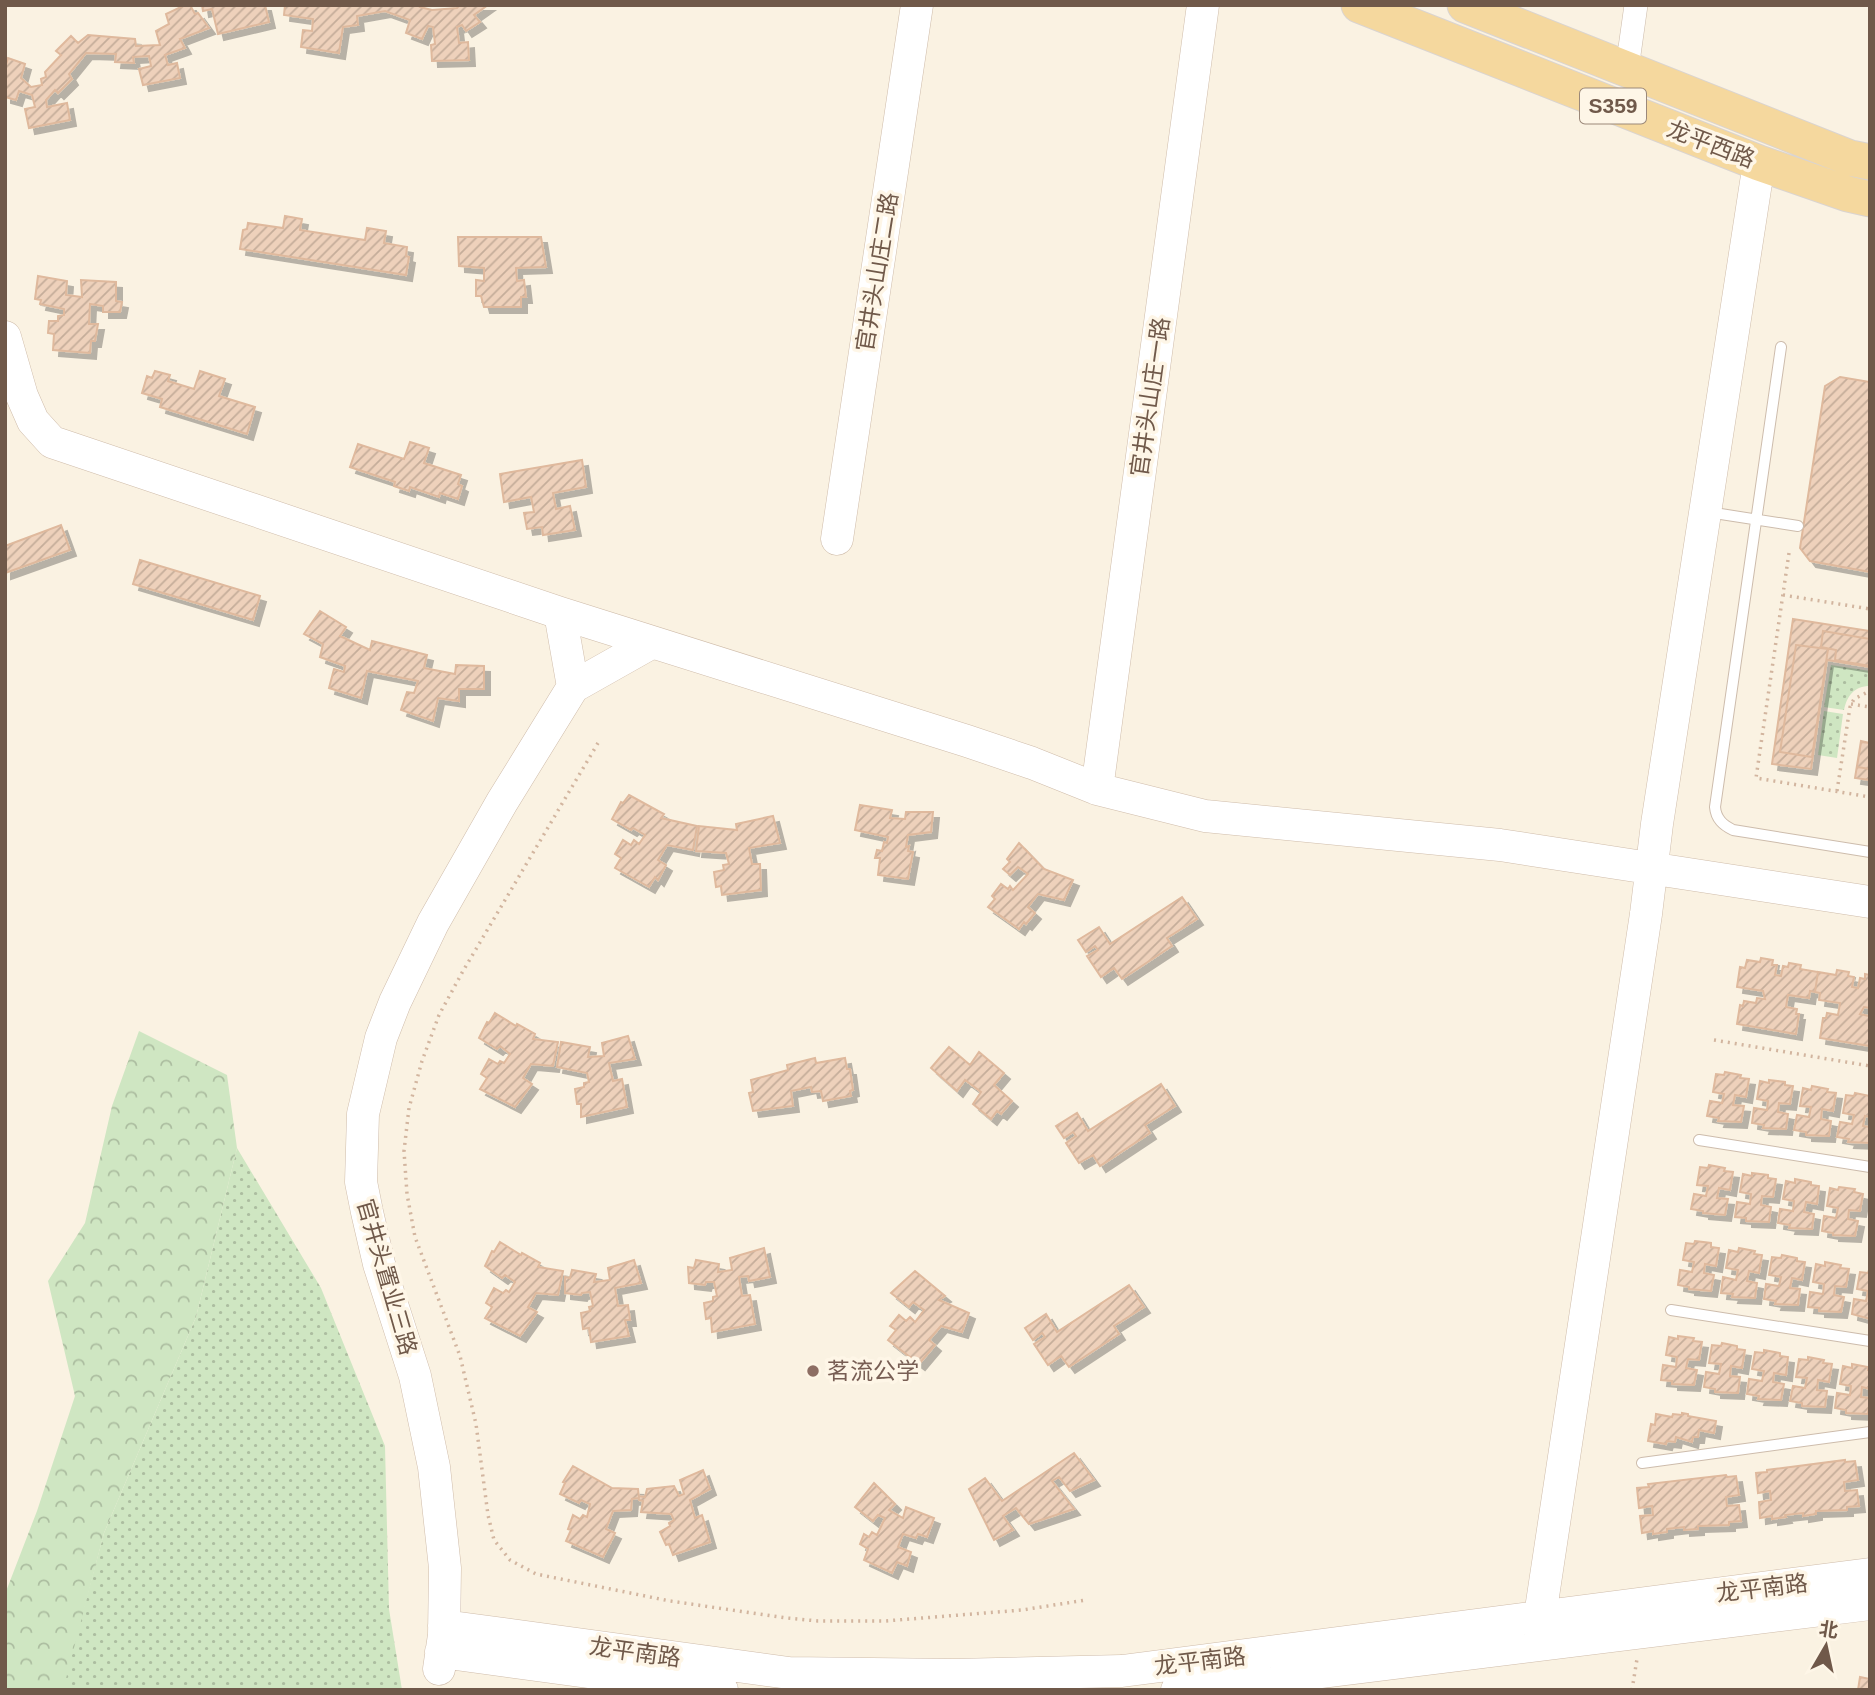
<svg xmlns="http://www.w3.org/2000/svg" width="1875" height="1695" font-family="Arial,'Noto Sans SC',sans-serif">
  <defs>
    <pattern id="grass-dots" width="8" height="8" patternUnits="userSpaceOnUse" patternTransform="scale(1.75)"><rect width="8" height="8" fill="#cfe6c2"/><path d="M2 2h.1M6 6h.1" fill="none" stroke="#acbda0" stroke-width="1.8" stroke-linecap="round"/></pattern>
    <pattern id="forest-crowns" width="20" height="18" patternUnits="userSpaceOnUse" patternTransform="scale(1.75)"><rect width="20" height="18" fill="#cfe6c2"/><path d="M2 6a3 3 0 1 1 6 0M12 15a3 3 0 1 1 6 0" fill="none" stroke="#acbda0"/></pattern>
    <pattern id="building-hatch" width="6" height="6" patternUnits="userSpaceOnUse" patternTransform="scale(1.75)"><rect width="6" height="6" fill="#eed1bb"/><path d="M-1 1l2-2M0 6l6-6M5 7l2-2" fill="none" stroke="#c5ad9a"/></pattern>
    <filter id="shadow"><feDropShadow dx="6" dy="6" stdDeviation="0" flood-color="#0004"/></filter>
  </defs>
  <rect width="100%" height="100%" fill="#faf2e2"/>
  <path fill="url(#grass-dots)" d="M1831,665l39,6v15c-16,0 -23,10 -26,24l-20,-3z
    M1824,711l19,3 -6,44 -19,-3z
    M237,1148l84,140 64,158 4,163 13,81 -340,-1 42,-156 92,-216z"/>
  <path fill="url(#forest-crowns)" d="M139,1031l88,44 10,73 -41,169 -92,216 -41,157h-58v-96l32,-83 38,-115 -27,-115 37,-58 27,-117z"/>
  <path fill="url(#building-hatch)" stroke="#dfb99d" stroke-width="2" filter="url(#shadow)" d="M185,5h5l5,9 3,-1 11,15 -29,11 5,9 -20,7 3,10 9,-2 3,15 -37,7 -4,-16 12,-3 -2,-10 -16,1 1,6 -19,-1 1,-8 -30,-1 -17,21 3,5 -14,14 -3,-3 -9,10 1,7 20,-4 3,17 -41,8 -4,-19 10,-2 -3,-12 -13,-4 -3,9 -11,-3v-29l3,-10 17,6 -4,14 10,9 11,-2 -1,-6 5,-2 -1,-5 16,-17 -5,-4 15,-15 7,7 10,-8 47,4 1,7 24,-1 -4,-14 13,-7 -3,-10z
    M202,5h63l4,17 -51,12 -6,-25 -9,2z
    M285,5h136l-1,2 12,3 25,-2 3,-3h28l-14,10 6,7 -14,9 -4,-6 -5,2 2,16 9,-1 1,18 -37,1 -1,-16 4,-1 -2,-17 -5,-1 -6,13 -16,-6 4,-13 -25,-9 -28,5 1,9 -15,2 -4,26 -38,-6 2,-17 9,1 1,-12 -29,-4z
    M285,216l17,3 -2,11 65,10 2,-12 19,3 -2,12 23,4 -1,9 3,1 -3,18 -166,-26 3,-19 4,-1 1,-6 35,5z
    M458,237h83l5,30 -30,1 1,13 7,-1 2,17h-5v10h-37l-3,-11h-5v-16l8,1v-13l-25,-2z
    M38,276l29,5 -1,14 16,2 -1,-17 35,2v19l6,1 -2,10h-17v-6l-13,-2 -1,20h9l-3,17h-4l-1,12 -37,-3 1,-16 -6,-1 1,-12h9v-5l6,-1v-6l-24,-5 1,-4 -6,-1z
    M155,371l15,4 -2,6 26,8 6,-18 25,8 -6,17 36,11 -8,27 -87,-27 2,-8 -20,-6 5,-17 5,2z
    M1840,377l30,5v190l-60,-11 -10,-13 25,-162z
    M410,442l19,6 -5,15 37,12 -3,9 4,2 -4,13 -18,-6 -1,4 -29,-10 -1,4 -15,-5 1,-4 -45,-15 8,-23 46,15z
    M582,460l4,27 -33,6 3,16 14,-3 5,24 -32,5 -1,-8 -15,2 -3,-16 10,-1 -3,-15 -27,5 -4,-28z
    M61,525l9,25 -65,23v-27z
    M140,560l120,36 -7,24 -120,-36z
    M320,611l26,16 -6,9 30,14 2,-9 55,14 -3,13 31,6 1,-9 28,1v23h-25v12l-21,-3 -5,23 -32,-11 6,-18 7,1 4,-12 -51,-10 -6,27 -32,-10 5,-19 10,3 1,-6 -25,-9 3,-13 -19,-10z
    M1793,619l77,12v36l-43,-7 -16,109 -39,-5z
    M1823,631l47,8v27l-35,-6 1,-10 -15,-3z
    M1796,645l32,4 -16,108 -32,-5z
    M1861,741l9,2v37l-15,-2z
    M1861,742l9,1v26l-13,-2z
    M629,795l35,19 -3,4 36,8 -4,24 -26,-5 -9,15 8,5 -8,15 -3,-3 -6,10 -34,-19 6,-10 -6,-4 8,-14 8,5 3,-5 5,4 6,-9 -12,-7 -2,2 -19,-11 9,-17 2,1z
    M860,805l32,5 -2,8 15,1 1,-7h27l-2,20 -23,3 -2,12 3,-1 -1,5 5,1 -5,27 -30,-4 2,-17h-5l2,-8 5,1 2,-9 3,1 1,-6 -33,-7z
    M773,816l7,27 -31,5 3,16h8l1,26 -39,5 -1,-9 -5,1 -2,-15 10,-2 -1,-5 6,-1 -3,-11 -30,-2 3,-25 38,4 -1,-6z
    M1019,843l25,26 29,11 -9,20 -26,-6 -10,13 7,6 -9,11 -2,-2 -5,7 -31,-22 7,-8 -3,-3 9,-12 7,5 2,-3 3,4 15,-16 -10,-7 -8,8 -7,-6 7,-7 -3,-3z
    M1182,897l15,22 -30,19 5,8 -50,33 -8,-11 -13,9 -14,-21 11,-6 -3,-4 -9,6 -8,-12 21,-13 11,17z
    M1761,958l12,2 -1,5h5l-2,10 6,1 2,-10 5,1 1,-4 12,2 -1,4 18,3 -3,20 -5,-1 -1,7 -21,-3 -2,12 11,2 -1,5h3l-3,20 -59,-10 3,-19 3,1 1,-5 12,2 1,-5 8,1 -2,-8 -26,-4 3,-20 5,1 2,-8 13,2z
    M1837,970l12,2 -1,4 6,1 -2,10 6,1 2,-10 5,1v-5l5,1v33l-6,-1 -4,7 9,2 1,30 -50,-8 3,-20h3l1,-5 11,2 2,-12 -21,-3 1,-7 -5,-1 3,-20 18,3z
    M495,1013l21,13 1,-2 18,10 -2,5 25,3 -5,24 -22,-2 -8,14 9,6 -17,23 -35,-18 7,-11 -6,-4 8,-15 9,5 2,-3 4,2 6,-9 -10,-8 -3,3 -18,-11 8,-16 2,1z
    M628,1036l7,23 -26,4 4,18 9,-2 5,28 -46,10v-13h-4l-2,-15 9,-2v-4l5,-1 -2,-9 -30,-6 4,-25 29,5 -2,10 16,-1 -2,-13z
    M949,1047l21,18 9,-13 25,21 -10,12 18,16 -11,13 -4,-3 -6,8 -18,-15 8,-12 -16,-12 -8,11 -26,-23z
    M815,1058l1,5 29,-5 2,11h3l3,21 -3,1 1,5 -28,5 -2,-10 -9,1 -1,-5 -20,4 2,15 -40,5 -4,-18 4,-1 -2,-12 37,-10 -1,-5z
    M1725,1072l16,3 -1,3 9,1 -3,18 -11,-2 -2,10 11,1 -3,16 -23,-1 1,-3 -12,-2 3,-15 12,2 2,-9 -11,-2 3,-18 8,1z
    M1769,1080l16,2v3l8,1 -3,18 -11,-1 -1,9 10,2 -2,15 -23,-1 1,-3 -12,-2 2,-15 13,2 1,-9 -11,-2 3,-18 9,2z
    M1161,1084l14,22 -30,19 5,8 -50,33 -7,-11 -14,8 -13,-20 10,-7 -3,-4 -9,6 -8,-12 21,-13 11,18z
    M1812,1086l16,3 -1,3 9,1 -3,18 -11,-2 -1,10 10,2 -2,15 -23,-1v-3l-12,-2 3,-15 12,2 2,-10 -11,-1 3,-18 8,2z
    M1855,1093l15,3v21l-5,-1 -2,10 7,1v16l-22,-1 1,-3 -12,-2 3,-15 12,2 2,-9 -11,-2 3,-18 8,1z
    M1709,1165l16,3 -1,3 9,1 -3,18 -11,-2 -2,10 11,1 -3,16 -22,-2v-2l-12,-2 3,-15 12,2 2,-10 -11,-1 3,-18 8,1z
    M1752,1173l16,2v3l8,1 -3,18 -11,-1 -1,9 10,2 -2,15 -23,-1v-3l-11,-1 2,-15 13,2 1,-10 -11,-2 3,-18 9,2z
    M1795,1179l16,3v3l8,1 -2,18 -11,-2 -2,10 10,2 -2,15 -23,-1 1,-3 -12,-2 2,-14 13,2 1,-10 -11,-2 3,-18 9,2z
    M1839,1187l16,2 -1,3 9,2 -3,17 -11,-1 -1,9 10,2 -3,15 -22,-1v-2l-11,-2 2,-15 12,2 2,-10 -11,-2 3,-18 8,2z
    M1695,1241l16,2v4l8,1 -3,18 -11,-2 -1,9 10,2 -3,16 -22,-2v-2l-11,-2 2,-15 12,2 2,-10 -11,-2 3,-17 8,1z
    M500,1242l21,13 1,-2 18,10 -2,4 25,4 -5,24 -22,-2 -8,14 9,5 -17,24 -35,-18 7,-11 -6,-4 8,-15 9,5 3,-3 3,2 6,-10 -10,-7 -3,3 -17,-12 7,-15 2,1z
    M764,1248l6,29 -21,4 -1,-5 -9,1 3,19 8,-1 5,29 -43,8 -1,-14 -5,1 -2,-16 9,-2v-4l4,-1 -3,-14h-8l-1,3 -16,-2 -1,-16 6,1 2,-8 23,4 -1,8 14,-2 -2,-12z
    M1739,1248l16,3 -1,3 8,1 -3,18 -10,-2 -2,10 10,2 -2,15 -23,-1 1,-3 -12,-1 2,-16 13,3 2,-10 -12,-2 3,-18 9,2z
    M1782,1255l15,3v3l8,1 -3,18 -10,-2 -2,10 10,1 -2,16 -23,-1 1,-3 -12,-2 2,-15 13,2 2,-9 -12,-2 3,-18 9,1z
    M634,1260l7,23 -26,5 3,18 10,-1 2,15h-5l4,16 -38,6 -2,-14 -6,1 -2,-16 9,-2 -1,-4 4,-1 -3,-14 -8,1 -1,2 -16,-2v-16l5,1 2,-8 24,4 -2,8 16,-2 -2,-12z
    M1825,1262l16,3 -1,3 9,1 -3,18 -11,-1 -1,9 10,2 -3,15 -22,-1v-3l-11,-1 2,-15 13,2 1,-10 -11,-2 3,-18 9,2z
    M1869,1270h1v49l-18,-5 2,-15 12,2 2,-10 -11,-2 3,-17 8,1z
    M915,1271l30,25 -6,4 30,13 -7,19 -21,-6 -12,14 6,5 -16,19 -31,-24 8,-10 -6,-4 9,-11 7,6 4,-4 5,5 9,-12 -11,-8 -4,5 -18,-14z
    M1129,1285l15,22 -30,19 5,8 -50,33 -8,-11 -13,9 -14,-21 11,-7 -3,-4 -9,7 -8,-12 21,-14 11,18z
    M1678,1336l16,2 -1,3 9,1 -3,18 -11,-1 -2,9 11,2 -3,15 -22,-1v-3l-11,-1 2,-15 13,2 1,-10 -11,-2 3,-18 9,2z
    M1722,1343l15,3v3l8,1 -3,18 -11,-2 -1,10 10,1 -2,16 -23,-1v-3l-11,-2 2,-15 13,2 2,-10 -12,-1 3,-18 9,1z
    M1764,1350l16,3v3l8,1 -2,18 -12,-2 -1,9 11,2 -3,16 -23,-1 1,-3 -12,-2 2,-15 13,2 2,-10 -12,-2 3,-17 9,1z
    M1808,1357l16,3 -1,3 9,1 -3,18 -11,-2 -1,10 10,1 -2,16 -23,-1v-3l-12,-2 3,-15 12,2 2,-10 -11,-1 3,-18 9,1z
    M1852,1364l16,3v3h2v19l-8,-2 -1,10 9,1 -2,16 -22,-1v-3l-11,-2 2,-15 13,2 1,-9 -11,-2 3,-18 9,2z
    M1682,1413l6,1v2l28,5 -2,12 -15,-3 -1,7h-5l-1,5 -16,-5 -1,5 -8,-1 -1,3 -18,-3 3,-17 4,1 1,-11 16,3 1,-3 9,1z
    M1074,1453l20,27 -24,11 -11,-14 -7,4 22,28 -45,15 -13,-16 -13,8 10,14 -19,10 -25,-51 16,-11 17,23z
    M1845,1460v2l10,-1 3,19 -14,2 1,9 12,-1 2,16 -12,1v3l-31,1v3l-13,2v-3l-18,2 1,2 -14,2v-3l-12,2 -1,-16 12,-2 -1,-9 -12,2 -2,-20 11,-1v-2z
    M573,1466l39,22 26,1 1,9 -7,1 -1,11 -18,1 -7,18 9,4 -12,24 -37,-16 5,-11 -3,-1 5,-14 7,4 3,-4 4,2 3,-13 -9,-4 -2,3 -19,-9 5,-11 -2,-1z
    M703,1470l7,19 -20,11 5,18 7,-3 8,27 -37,13 -4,-11 -3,1 -6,-13 10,-6 -1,-3 5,-3 -3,-6 -30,-2 2,-11 -4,-1v-4l6,1 2,-8 27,-3 5,10 5,-2 -4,-14z
    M1726,1475l1,2 9,-1 3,19 -13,2 1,9 12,-1 2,16 -12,1v3l-31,1v3l-14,1v-3l-17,2v3l-14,2v-3l-11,2 -2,-17 13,-1 -1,-9 -13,2 -2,-20 12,-1 -1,-3z
    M874,1483l21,21 -6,6 14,8 3,-11 28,11 -7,19 -9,-3 -2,4 -13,-4 -5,13 13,5 -4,14 -10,-4 -5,11 -28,-13 4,-11 -8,-5 4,-10 5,3 3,-5 5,3 8,-17 -7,-3 -5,6 -18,-14z
    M1860,1677l10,2v11h-12z"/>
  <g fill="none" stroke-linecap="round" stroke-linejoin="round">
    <g stroke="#cdbcac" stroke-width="12">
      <path id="lane" d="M1781,347l-66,460c1,12 8,18 18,23l137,22
        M1708,512l90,14
        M1699,1140l171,27
        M1671,1310l199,31
        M1642,1463l228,-31"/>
    </g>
    <g stroke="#cdbcac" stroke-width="24">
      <path id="street" d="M1627,69l9,-64"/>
    </g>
    <g stroke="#cfbcaa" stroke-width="33">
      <path id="secondary" d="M5,337l17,59 11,25 19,21 508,171 407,128 65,22 65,26 108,27 295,29 370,57
        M837,539l80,-534
        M560,613l13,74
        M1097,789l106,-784
        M1540,1616l106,-702 11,-90 102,-661
        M444,1626l345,47 166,2 167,-4 748,-97
        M441,1652l281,38
        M439,1669l5,-34 1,-67 -11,-101 -19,-91 -36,-112 -12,-52 -6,-30 2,-68 18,-76 14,-36 38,-79 69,-121 71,-115 78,-44
        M1177,1690l693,-86"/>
    </g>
    <g stroke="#dad4d0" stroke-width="37">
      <path id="primary" d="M1359,5l400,158 89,31 22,5
        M1465,5l385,153 20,4"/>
    </g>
    <path stroke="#d2b59f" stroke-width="3.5" stroke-dasharray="2 5" stroke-linecap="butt" d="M1789,553l-33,225 114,19
      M1783,595l87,14
      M1851,704l19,3
      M598,743l-135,228 -24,44 -17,46 -13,47 -5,43 3,43 8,43 45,119 16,68 12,91 6,25 16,20 26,14 134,27 117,17 31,3h67l137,-11 64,-10
      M1837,791l13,-84 4,-8 16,-8
      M1714,1040l156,26
      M1632,1690l5,-31"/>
    <use href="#lane" stroke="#fff" stroke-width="10"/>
    <use href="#street" stroke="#fff" stroke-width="23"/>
    <use href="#secondary" stroke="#fff" stroke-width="32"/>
    <use href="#primary" stroke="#f5d89e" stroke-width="35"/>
  </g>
  <circle fill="#8d6e63" stroke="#fef6e7" stroke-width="2.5" cx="813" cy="1371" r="7"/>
  <g text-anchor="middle" stroke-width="7" stroke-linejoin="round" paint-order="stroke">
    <rect fill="#fef6e7" stroke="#9b8879" stroke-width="2" x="1580" y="88.5" width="66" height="35" rx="5"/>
    <g font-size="21" font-weight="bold" fill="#70594a">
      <text x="1613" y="113">S359</text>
    </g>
    <g font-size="23" fill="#70594a" stroke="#fef6e7">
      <text transform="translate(1711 144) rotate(21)" y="8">龙平西路</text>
      <text transform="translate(877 272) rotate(-81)" y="8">官井头山庄二路</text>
      <text transform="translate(1150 397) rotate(-82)" y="8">官井头山庄一路</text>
      <text transform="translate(387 1277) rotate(74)" y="8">官井头置业三路</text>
      <text transform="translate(1762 1588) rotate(-7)" y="8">龙平南路</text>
      <text transform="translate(635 1652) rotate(8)" y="8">龙平南路</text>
      <text transform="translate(1200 1661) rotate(-7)" y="8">龙平南路</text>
    </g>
    <g font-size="23" fill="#785e54" stroke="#fef6e7" text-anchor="start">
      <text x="827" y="1379">茗流公学</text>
    </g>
  </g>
  <rect width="1875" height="1695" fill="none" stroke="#70594a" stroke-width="14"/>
  <g transform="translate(1826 1646) rotate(9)" stroke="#fef6e7" stroke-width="5" paint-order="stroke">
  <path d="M0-5L12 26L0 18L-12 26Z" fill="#70594a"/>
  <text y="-10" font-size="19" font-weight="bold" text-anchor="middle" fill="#70594a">北</text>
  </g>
</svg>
